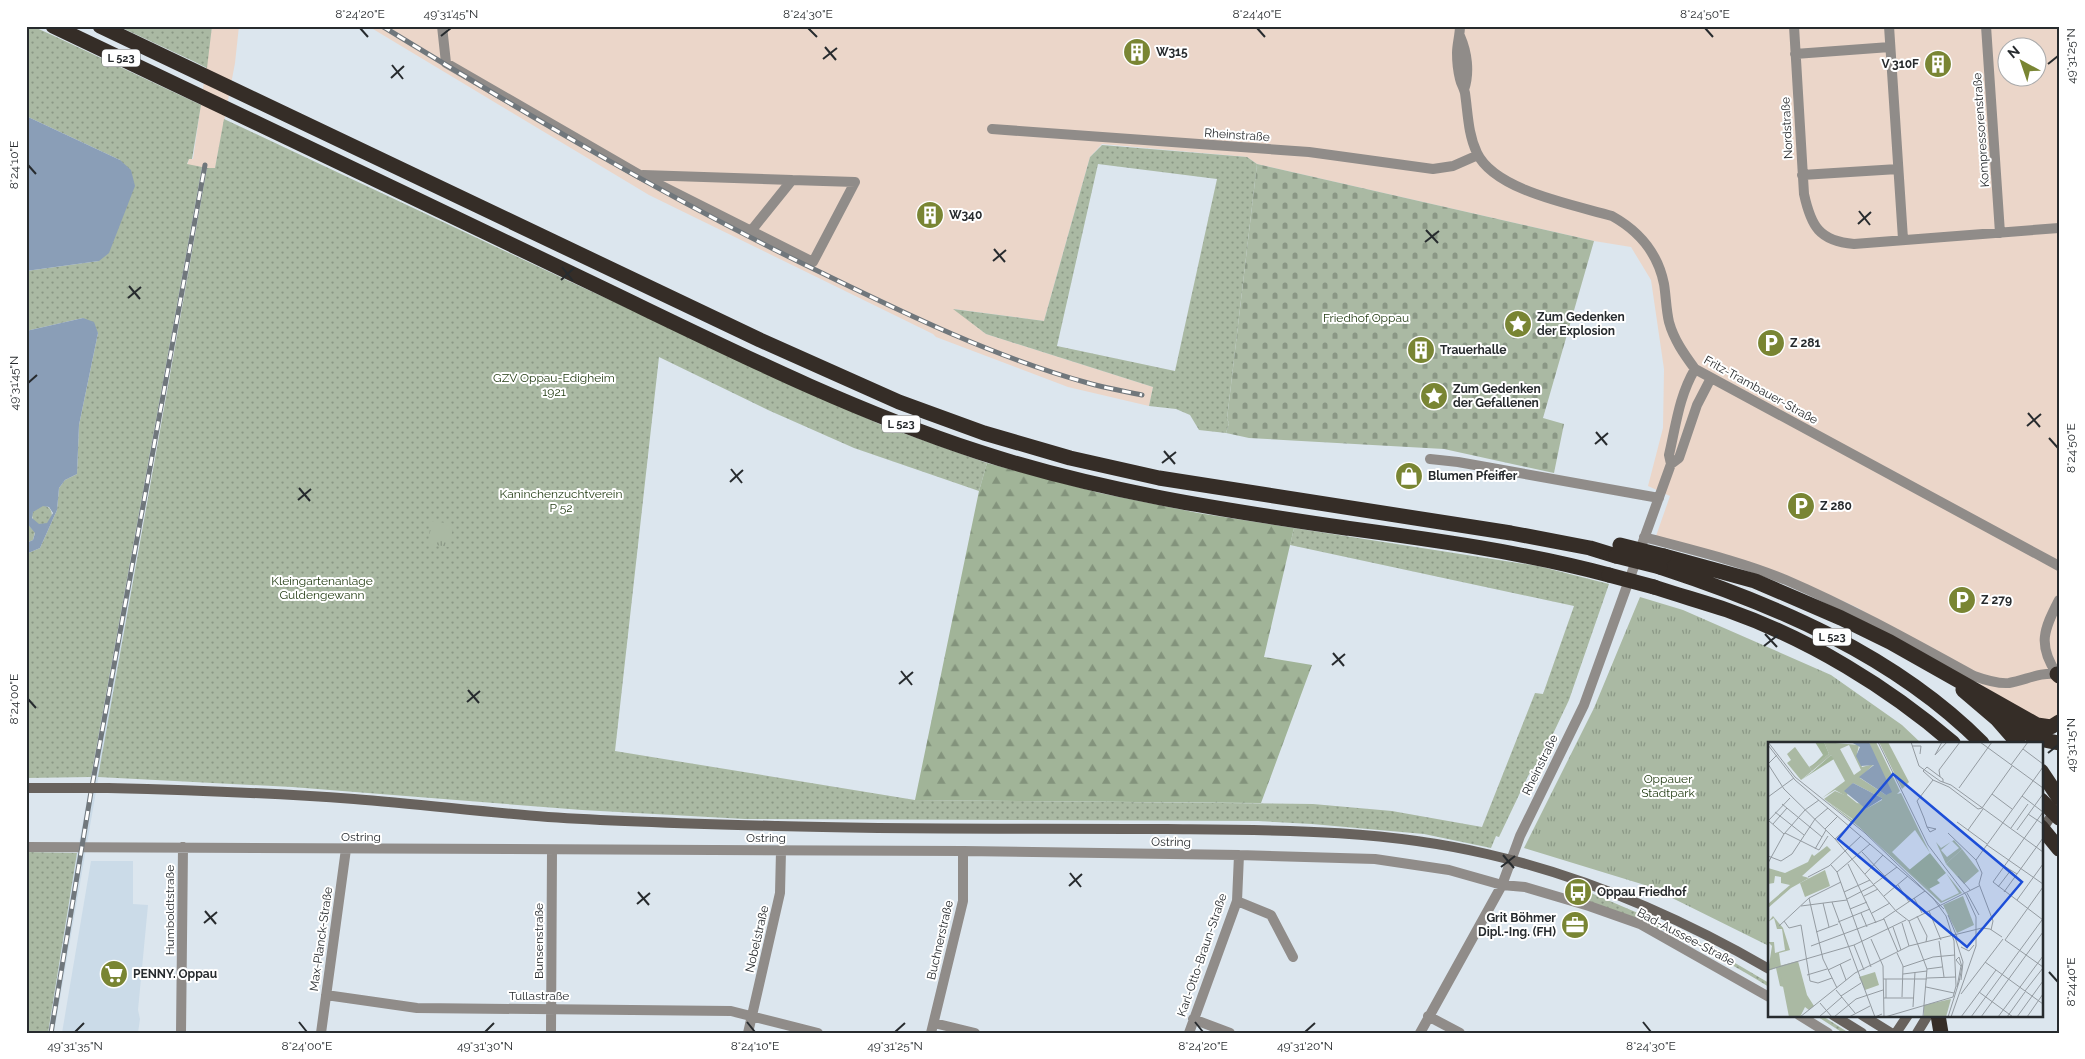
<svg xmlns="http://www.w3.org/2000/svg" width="2085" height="1059" font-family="Raleway,sans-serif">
  <defs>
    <pattern id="grass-dots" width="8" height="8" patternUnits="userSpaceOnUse" patternTransform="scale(1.25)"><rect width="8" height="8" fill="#aab9a3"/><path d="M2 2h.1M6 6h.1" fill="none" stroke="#8a9785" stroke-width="1.8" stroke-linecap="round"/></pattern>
    <pattern id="forest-firs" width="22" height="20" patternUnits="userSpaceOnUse" patternTransform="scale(1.25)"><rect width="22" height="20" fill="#a1b498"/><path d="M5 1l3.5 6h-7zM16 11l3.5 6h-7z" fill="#83937c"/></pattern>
    <pattern id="cemetery-stones" width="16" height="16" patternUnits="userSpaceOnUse" patternTransform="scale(1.25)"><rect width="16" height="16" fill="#aab9a3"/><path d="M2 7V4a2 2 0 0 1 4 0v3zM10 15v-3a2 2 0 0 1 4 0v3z" fill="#8a9785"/></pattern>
    <pattern id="park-tufts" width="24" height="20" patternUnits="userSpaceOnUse" patternTransform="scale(1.25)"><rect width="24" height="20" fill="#aab9a3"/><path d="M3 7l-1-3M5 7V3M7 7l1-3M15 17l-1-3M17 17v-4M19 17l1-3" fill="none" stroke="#8a9785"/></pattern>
  </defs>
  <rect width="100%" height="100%" fill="#dce6ee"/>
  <path fill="#cbdbe8" d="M202,167l5,1 -38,204 -115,661h-6l28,-173z
    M91,861h42v43l15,1 -10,105 2,9 -2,14h-76z"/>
  <path fill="#ebd6c9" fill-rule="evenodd" d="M212,26h27l-4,37 -20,106 -28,-4 2,-6h4z
    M368,26h1691v707l-201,-125 -75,-34 -127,-38 14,-40 -22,-10 15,-58 1,-59 -13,-89 -20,-33 -37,-6 -337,-77 -10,-7 -145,-13 -12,13 -46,164 -90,-12 32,25 167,53 -4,19 -81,-19 -132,-50 -3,-3 -284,-139zM2008,48h30v30h-30z"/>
  <path fill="url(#grass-dots)" fill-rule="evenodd" d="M26,26h6l20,9 149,70 -9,54h-3l-2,5 15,3 -111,610 -65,1v-224l14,-6 17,-38 2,-22 6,-8 12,-6 2,-49 19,-92 -15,-15 -57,13v-60l73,-10 21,-101 -94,-44z
    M118,26h94l-5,42 -12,-6z
    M224,119l349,164 313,144 101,36 -8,28 -125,-43 -86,-38 -109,-53 -44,394 300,49 398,4 79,7 90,16 53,-134 8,1 31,-88 -284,-61 4,-17 244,38 71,18 -40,116 -26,55 -15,21 -29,61 -3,-1 -5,12 -67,-14 -112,-10 -54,-3 -513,-2 -163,-9 -290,-23 -194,-10 109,-609h8z
    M1102,145l145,12 10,7 -30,255 2,4 -3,10 -27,-3 -9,-15 -14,-6 -27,-3 4,-19 -167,-53 -33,-25 91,12 46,-164zM1098,164l119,15 -42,192 -118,-25z
    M32 515a10 10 0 1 1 20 0a10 10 0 1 1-20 0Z
    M26,522l9,10 -2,8 -7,3z
    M26,852l51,1 -29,180h-22z
    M1591,893l82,35 35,19 61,36v4c-58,-36 -116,-66 -181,-85z
    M1815,1015h6l28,18h-6z"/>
  <path fill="url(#forest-firs)" d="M987,463l113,30 98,20 96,15 -30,129 48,8 -51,138 -346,-3 64,-309z"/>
  <path fill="url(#cemetery-stones)" d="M1257,164l337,77 -51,177 21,6 -10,49 -110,-24 -195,-11 -23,-5 3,-10 -2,-4z"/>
  <path fill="url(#park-tufts)" d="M431,521l22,3 -3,23 -22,-3z
    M1640,597l43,13 148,65 71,50 19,18h-152v203l-121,-60 -124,-38 70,-140z"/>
  <path fill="#8a9eb7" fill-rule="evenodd" d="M26,116l94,44 11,10 4,16 -26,67 -10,8 -73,10z
    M83,318l11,4 4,11 -19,92 -2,49 -12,6 -6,8 -2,22 -17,38 -14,6v-11l7,-3 2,-7 -9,-11v-191zM43,506l6,1 4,6 -6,10 -8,1 -7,-6 1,-6z"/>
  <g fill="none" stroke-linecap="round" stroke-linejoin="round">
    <path stroke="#908c89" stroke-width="10" d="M442,26l4,37 194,112 173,87 42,-80 -63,-2 -41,51
      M1460,26c0,9 -3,18 -3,27 0,8 1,18 3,26 1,5 4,9 5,14 3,21 3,41 12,60 18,38 98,52 135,63 27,15 46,38 52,68 2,12 2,25 5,38 5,18 15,32 26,47l364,197
      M1794,26l10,168c7,32 15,47 50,50l205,-16
      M1889,26l14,213
      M1986,26l14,207
      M1460,36c7,16 10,36 4,54
      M1795,54l95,-7
      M992,129l317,23 124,17 20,-3 25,-11
      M643,175l149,5
      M1802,175l96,-6
      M1430,459l28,3 201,36
      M1671,464l-2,-9c7,-30 10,-59 26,-86
      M1644,537c48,13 96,24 142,43 65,28 126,62 188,96 11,4 23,8 35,7 17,-3 31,-11 48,-9
      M2057,674c-20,-29 -13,-45 2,-74
      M26,847l937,4 276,4 136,4 74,11 53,15 23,2 64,19 51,18 129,73
      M1237,901l34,14 22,42
      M326,995l91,13 314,3 87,22
      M1799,1015l29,18
      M1428,1016l32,17
      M1193,1019l37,14
      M934,1023l41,10
      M181,1033l2,-186
      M321,1033l25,-184
      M551,1033l1,-183
      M748,1033l32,-140 1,-42
      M931,1033l32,-132v-50
      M1189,1033l48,-132 2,-46
      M1420,1033l82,-148 18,-49 64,-131 87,-241 8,-6 18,-53 14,-27"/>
    <path stroke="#68625d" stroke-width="10" d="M26,788h50
      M108,788c82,2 164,5 246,11 65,5 129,13 194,18 76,5 153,7 229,9 130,4 260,2 390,3 107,1 215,0 320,25 100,23 194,64 282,115
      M2041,831l18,-26
      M1833,1015l29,18
      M1862,1015l29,18
      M1896,1033l12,-18
      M1917,1033l11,-18"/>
    <path stroke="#352d27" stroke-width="15" d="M53,26c176,83 352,168 528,252 130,62 260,129 398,174 119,39 243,58 367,76 88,12 177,24 263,47
      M100,26l660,314 139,62 85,31 86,25 89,20 352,55 79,15 26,8
      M1664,556l91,25 86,37 49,24 147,83 14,2 8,-5
      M1660,567c116,38 234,88 322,176
      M1654,587c24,8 49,15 73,23 82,29 161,77 226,133
      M2057,674l2,2
      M1963,690l34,29 21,24
      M2003,721l36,18 20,4
      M2041,771l18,27
      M1938,1015l3,18"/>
    <g stroke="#70777c" stroke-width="5">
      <path id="rail" d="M382,26c144,88 290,175 442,248 84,41 173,84 264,109 17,5 36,8 54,12
        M51,1033l40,-241 114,-627"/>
    </g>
    <use href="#rail" stroke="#fff" stroke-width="3" stroke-dasharray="9" stroke-linecap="butt"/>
    <path stroke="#68625d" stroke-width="10" d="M76,788h32"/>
    <path stroke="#352d27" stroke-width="15" d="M1620,545l44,11
      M1616,556l44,11
      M1609,575l45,12
      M2041,800l18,18
      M2041,827l18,22"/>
  </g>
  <path fill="none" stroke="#272b2e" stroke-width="2" d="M360,28l8,9M808,28l9,9M1257,28l8,9M1705,28l8,9M441,36l10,-8M825,47l11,13M823,59l14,-11M2048,64l10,-8M392,65l11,14M391,78l13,-12M28,165l8,9M1859,211l11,14M1858,224l13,-12M1426,230l12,13M1425,242l14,-11M994,249l11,13M993,261l13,-11M562,267l11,14M561,280l13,-12M129,286l11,13M128,298l13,-11M28,383l9,-8M2028,413l12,14M2027,426l14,-12M1596,432l11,13M2049,438l9,10M1595,444l13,-11M1164,451l11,13M1162,463l14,-11M731,469l11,14M730,482l13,-12M299,488l11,13M298,500l13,-11M1765,634l12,13M1764,646l14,-11M1333,653l11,13M1332,665l13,-11M901,671l11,14M899,684l14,-12M468,690l11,13M28,699l8,9M467,702l13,-11M2048,753l10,-8M1503,855l11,13M1501,867l14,-11M1070,873l11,14M1069,886l13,-12M638,892l11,13M637,904l13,-11M205,911l11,13M204,923l13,-11M2049,972l9,10M299,1022l8,10M747,1022l8,10M1195,1022l8,10M1643,1022l8,10M75,1032l9,-9M485,1032l9,-9M895,1032l10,-9M1305,1032l10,-9"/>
  <defs>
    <g id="building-disc" transform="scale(1.4375)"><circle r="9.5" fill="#798533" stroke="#fff"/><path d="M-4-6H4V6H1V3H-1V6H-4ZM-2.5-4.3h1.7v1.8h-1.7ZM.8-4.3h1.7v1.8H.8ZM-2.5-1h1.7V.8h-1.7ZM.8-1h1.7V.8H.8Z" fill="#fff"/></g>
    <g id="sight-disc" transform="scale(1.4375)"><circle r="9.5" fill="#798533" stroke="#fff"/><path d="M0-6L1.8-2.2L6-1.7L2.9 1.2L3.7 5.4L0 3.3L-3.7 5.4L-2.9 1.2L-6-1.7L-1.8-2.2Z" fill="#fff"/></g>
    <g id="parking-disc" transform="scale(1.4375)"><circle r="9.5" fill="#798533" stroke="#fff"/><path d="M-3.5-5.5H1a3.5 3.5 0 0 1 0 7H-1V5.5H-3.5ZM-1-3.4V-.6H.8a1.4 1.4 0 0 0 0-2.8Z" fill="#fff"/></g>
    <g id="shop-disc" transform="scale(1.4375)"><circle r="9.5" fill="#798533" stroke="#fff"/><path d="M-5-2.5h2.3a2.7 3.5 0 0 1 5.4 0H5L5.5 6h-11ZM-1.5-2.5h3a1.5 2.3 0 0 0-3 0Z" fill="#fff"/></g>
    <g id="bus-disc" transform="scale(1.4375)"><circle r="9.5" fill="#798533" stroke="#fff"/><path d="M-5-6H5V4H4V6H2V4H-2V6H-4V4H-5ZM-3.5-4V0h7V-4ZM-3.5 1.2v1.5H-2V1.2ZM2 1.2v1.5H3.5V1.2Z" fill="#fff"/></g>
    <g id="office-disc" transform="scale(1.4375)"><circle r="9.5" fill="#798533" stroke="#fff"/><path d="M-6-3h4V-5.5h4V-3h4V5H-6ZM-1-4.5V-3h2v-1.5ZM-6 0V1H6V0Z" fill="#fff"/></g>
    <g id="supermarket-disc" transform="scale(1.4375)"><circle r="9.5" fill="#798533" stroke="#fff"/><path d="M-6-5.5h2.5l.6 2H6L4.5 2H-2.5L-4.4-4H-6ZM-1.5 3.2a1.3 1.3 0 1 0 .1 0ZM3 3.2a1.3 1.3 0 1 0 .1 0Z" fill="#fff"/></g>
  </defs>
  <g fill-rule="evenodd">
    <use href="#building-disc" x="1137" y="52"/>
    <use href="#building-disc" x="1938" y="64"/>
    <use href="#building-disc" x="930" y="215"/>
    <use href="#sight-disc" x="1518" y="324"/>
    <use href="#parking-disc" x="1771" y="343"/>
    <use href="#building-disc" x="1421" y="350"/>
    <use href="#sight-disc" x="1434" y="396"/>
    <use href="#shop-disc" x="1409" y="476"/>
    <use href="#parking-disc" x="1801" y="506"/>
    <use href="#parking-disc" x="1962" y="600"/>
    <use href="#bus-disc" x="1578" y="892"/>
    <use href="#office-disc" x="1575" y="925"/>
    <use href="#supermarket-disc" x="114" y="974"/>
  </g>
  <g text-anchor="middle" stroke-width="4" stroke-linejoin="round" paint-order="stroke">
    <g fill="#fff" stroke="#686b6d" stroke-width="1">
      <rect x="102" y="49.5" width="38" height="17" rx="4"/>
      <rect x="882" y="415.5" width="38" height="17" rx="4"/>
      <rect x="1813" y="628.5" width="38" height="17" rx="4"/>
    </g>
    <g font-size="11" font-weight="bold" fill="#272b2e">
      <text x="121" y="62">L 523</text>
      <text x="901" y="428">L 523</text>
      <text x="1832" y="641">L 523</text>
    </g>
    <g font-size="12" font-weight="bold" fill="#272b2e" stroke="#fff" text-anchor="start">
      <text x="1156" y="56">W315</text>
      <text x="1919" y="68" text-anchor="end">V 310F</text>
      <text x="949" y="219">W340</text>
      <text x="1537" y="321">Zum Gedenken<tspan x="1537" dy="14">der Explosion</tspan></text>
      <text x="1790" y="347">Z 281</text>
      <text x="1440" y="354">Trauerhalle</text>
      <text x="1453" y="393">Zum Gedenken<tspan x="1453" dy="14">der Gefallenen</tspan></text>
      <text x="1428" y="480">Blumen Pfeiffer</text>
      <text x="1820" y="510">Z 280</text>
      <text x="1981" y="604">Z 279</text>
      <text x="1597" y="896">Oppau Friedhof</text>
      <text x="1556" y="922" text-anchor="end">Grit Böhmer<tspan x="1556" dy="14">Dipl.-Ing. (FH)</tspan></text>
      <text x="133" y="978">PENNY. Oppau</text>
    </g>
    <g font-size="12" fill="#272b2e" stroke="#fff">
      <text transform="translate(1787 128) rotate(-93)" y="4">Nordstraße</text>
      <text transform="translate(1981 130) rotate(-94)" y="4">Kompressorenstraße</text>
      <text transform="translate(1237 135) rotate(4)" y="4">Rheinstraße</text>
      <text transform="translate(1761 390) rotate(29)" y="4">Fritz-Trambauer-Straße</text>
      <text transform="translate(1540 765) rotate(-64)" y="4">Rheinstraße</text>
      <text x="361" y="841">Ostring</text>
      <text x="766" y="842">Ostring</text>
      <text transform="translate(1171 842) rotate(1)" y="4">Ostring</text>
      <text transform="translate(170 910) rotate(-90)" y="4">Humboldtstraße</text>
      <text transform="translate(1686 937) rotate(28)" y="4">Bad-Aussee-Straße</text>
      <text transform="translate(321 939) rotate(-82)" y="4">Max-Planck-Straße</text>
      <text transform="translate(757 939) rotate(-77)" y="4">Nobelstraße</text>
      <text transform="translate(940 940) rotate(-77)" y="4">Buchnerstraße</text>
      <text transform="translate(539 941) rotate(-90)" y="4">Bunsenstraße</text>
      <text transform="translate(1202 955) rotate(-71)" y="4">Karl-Otto-Braun-Straße</text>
      <text x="539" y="1000">Tullastraße</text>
    </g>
    <g font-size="12" fill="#1d370d" stroke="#fff">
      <text x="1366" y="322">Friedhof Oppau</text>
      <text x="554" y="382">GZV Oppau-Edigheim<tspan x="554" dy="14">1921</tspan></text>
      <text x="561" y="498">Kaninchenzuchtverein<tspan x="561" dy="14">P 52</tspan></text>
      <text x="322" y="585">Kleingartenanlage<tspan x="322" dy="14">Guldengewann</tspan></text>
      <text x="1668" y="783">Oppauer<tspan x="1668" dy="14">Stadtpark</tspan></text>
    </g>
  </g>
  <g transform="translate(1768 742)">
    <rect width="275" height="275" fill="#dce6ee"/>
    <path d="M56,0l35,3 -2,9 5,13 12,-3 -14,14 26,17 -17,-53h7l24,49 -3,3 4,-1 29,60 -15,-23 -23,22 50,49 17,-8 -13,-20 16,20 -21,10 -82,-76 -35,-28 29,21 -9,-25 -9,-5 -13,8 23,-17 -14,-26 -19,16 -3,-4 20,-13zM81,3l12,25 -7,5 -14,-26zM85,41l29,15v2l-16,9 -3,-5 -6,-1 -10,-8zM111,0h9l21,40 -7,7zM186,98l8,9 -16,15 -10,-22 5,6zM184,99l7,7 -12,9 -6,-7zM59,104l4,4 -29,26 7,2 -18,10 -23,20v-4l22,-19 -9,-2v-6l-6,-1 -1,7 -6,1v-16l17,5 23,-11 4,-8 2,2zM5,174l10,12 7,22 -11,3 5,34 -4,-1 -4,-18 -8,3 4,-25 -4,-4h6l1,11 10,-3 -3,-21h-5l-3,-11 -6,4zM183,257l-5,18h-22v-12z" fill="#aab9a3" fill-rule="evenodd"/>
    <path d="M47,0h9l5,12 -18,13 12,-12zM63,13l3,4 -33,21 11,-8zM162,111l16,20 -9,7 3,3 -11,6 -21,-18z" fill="#a1b498"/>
    <path d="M27,5l17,24 -11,9 -14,-17 4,-3 -4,-6zM194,107l17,22 -15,13 -18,-20z" fill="#aab9a3"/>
    <path d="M195,154l11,29 -17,8 -14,-28z" fill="#aab9a3"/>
    <path d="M67,49l10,4 17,17 -8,8 -30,-21zM57,128l5,16 -25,11 -5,-14zM30,219l9,34 7,11 -5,4 -4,-3 -5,10h-11l-10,-51zM107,230l4,13 -14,5 -6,-13z" fill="#aab9a3"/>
    <path d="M83,0h18l23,50 -6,3 -27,-18 15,-12 -13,1 -5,-10 4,-9zM85,41l29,15v1l-16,10 -22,-18z" fill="#8a9eb7"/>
    <path fill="none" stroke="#949ba1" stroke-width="1" d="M0,0l27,35 70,56 79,76M110,0l50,103 38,50 10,22v29l-25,71M143,0l8,24 21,15 11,4 92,67M174,0l-7,13 12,-13M212,0l63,46M0,3l27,35 138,118 13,18 8,25 2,45 -3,11 -68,20M144,4h9l-1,8M255,7l20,15M10,12l-10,10 16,25 51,50 61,72 13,10 18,48 -4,48M243,23l17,-23M172,35l-1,-7 21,-28M165,38l16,7 29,22 4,-1M191,46l33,-46M224,52l20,15M254,54l21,16M0,55l26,-19M14,62l40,33M214,66l30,-42M37,68l14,-10M7,70l29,23M275,70l-50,70 50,38M260,72l15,10M0,78l16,14M0,79l22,-23M189,80l30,22M5,82l14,-16M159,85l9,2 -6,3 -3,-5 -3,-9 -7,-17 16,-21 -10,-9 4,-4 16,12v3M243,86l17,-24M57,87l13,-13M200,88l15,-21M249,88l26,-36M17,91l34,17 9,-14M180,91l28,27M67,97l14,-13M219,103l56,39M47,107l11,-19M94,110l33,35M0,114l13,5 11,-7 23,-35 13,-11M0,121l16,-29 21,-24M80,122l28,59M63,123l6,7 34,95M236,124l13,8M69,130l33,-28M97,132l18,-19M190,134l12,14M40,135l21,-11 32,-30M106,142l23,-17M130,143l11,17M230,145l13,-17M76,150l26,-12M236,150l39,-54M199,151l12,22M96,154l14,-7M116,154l24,-20M41,156l14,61 14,29M146,156l8,15M79,157l27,-14M249,158l26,-36M64,160l43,115 7,-3M55,161l6,24M33,164l46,-6M82,167l17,-7M161,169l12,29M93,171l6,14M104,171l18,-10M180,173l9,22M149,174l10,20 -1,6M115,177l42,-28M116,177l14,33M16,179l5,7 12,-3 9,56 8,2 14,-5M141,179l70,-35M70,180l32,-13M134,181l7,23M11,184l30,-28 32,-16M125,185l8,23M223,188l2,-9 -14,-37 3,-11 -6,-13 67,-93M48,190l22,-8M187,195l8,25 -2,18M103,197l12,27 1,51M237,198l38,-53M237,198l38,27M171,199l5,36M86,203l10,25M43,204l73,-27M193,205l8,4 5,-6M129,211l6,13 -1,31M217,220l58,42M72,222l6,16M135,225l30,-10 22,-2M159,227l15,-2M0,228l86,-25 52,-25M60,228l23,-11M135,232l24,-3M39,233l20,-6M159,236l29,-1M115,237h44M158,245l28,6M68,248l19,23M257,249l18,-23M211,250l34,25M193,252l42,-55M73,254l20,-13M116,256h30M118,256v-19M52,261l12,14M145,265l2,-35M32,275l55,-44 54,-27 73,-18 8,1 12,8M51,275l23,-20M66,275l22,-18 27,-9M81,275l21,-11M180,275l11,-35 3,-15 -3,-10 -3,3 5,6 -4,21M193,275l35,-47M203,275l71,-97M213,275l62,-85M230,275l45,-61M239,275l18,-25M249,275l26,-36M259,275l16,-23"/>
    <path fill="#1d4ed8" fill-opacity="0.15" stroke="#1d4ed8" stroke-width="2.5" d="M125,32l129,108 -55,65 -129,-108z"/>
    <rect width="275" height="275" fill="none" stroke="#272b2e" stroke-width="2.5"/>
  </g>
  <rect width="2085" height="1059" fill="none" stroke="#ffffff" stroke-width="55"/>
  <g transform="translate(2022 62) rotate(320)"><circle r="24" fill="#ffffff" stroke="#a9aaab"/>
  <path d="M0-4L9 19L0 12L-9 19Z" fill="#798533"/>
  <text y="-8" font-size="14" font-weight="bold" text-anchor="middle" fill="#272b2e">N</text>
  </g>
  <rect x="28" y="28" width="2030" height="1004" fill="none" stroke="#272b2e" stroke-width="2"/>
  <g font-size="12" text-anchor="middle" fill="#272b2e">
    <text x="360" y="18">8°24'20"E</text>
    <text x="451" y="18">49°31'45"N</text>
    <text x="808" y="18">8°24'30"E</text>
    <text x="1257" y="18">8°24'40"E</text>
    <text x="1705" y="18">8°24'50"E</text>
    <text transform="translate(2071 56) rotate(-90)" y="4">49°31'25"N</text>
    <text transform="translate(14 165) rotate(-90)" y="4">8°24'10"E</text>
    <text transform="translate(14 383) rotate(-90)" y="4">49°31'45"N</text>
    <text transform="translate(2071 448) rotate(-90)" y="4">8°24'50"E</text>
    <text transform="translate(14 699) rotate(-90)" y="4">8°24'00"E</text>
    <text transform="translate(2071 745) rotate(-90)" y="4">49°31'15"N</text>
    <text transform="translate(2071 982) rotate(-90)" y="4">8°24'40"E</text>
    <text x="75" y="1050">49°31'35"N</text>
    <text x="307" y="1050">8°24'00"E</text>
    <text x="485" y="1050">49°31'30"N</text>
    <text x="755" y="1050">8°24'10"E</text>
    <text x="895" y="1050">49°31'25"N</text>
    <text x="1203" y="1050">8°24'20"E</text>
    <text x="1305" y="1050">49°31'20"N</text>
    <text x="1651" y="1050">8°24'30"E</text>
  </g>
</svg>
